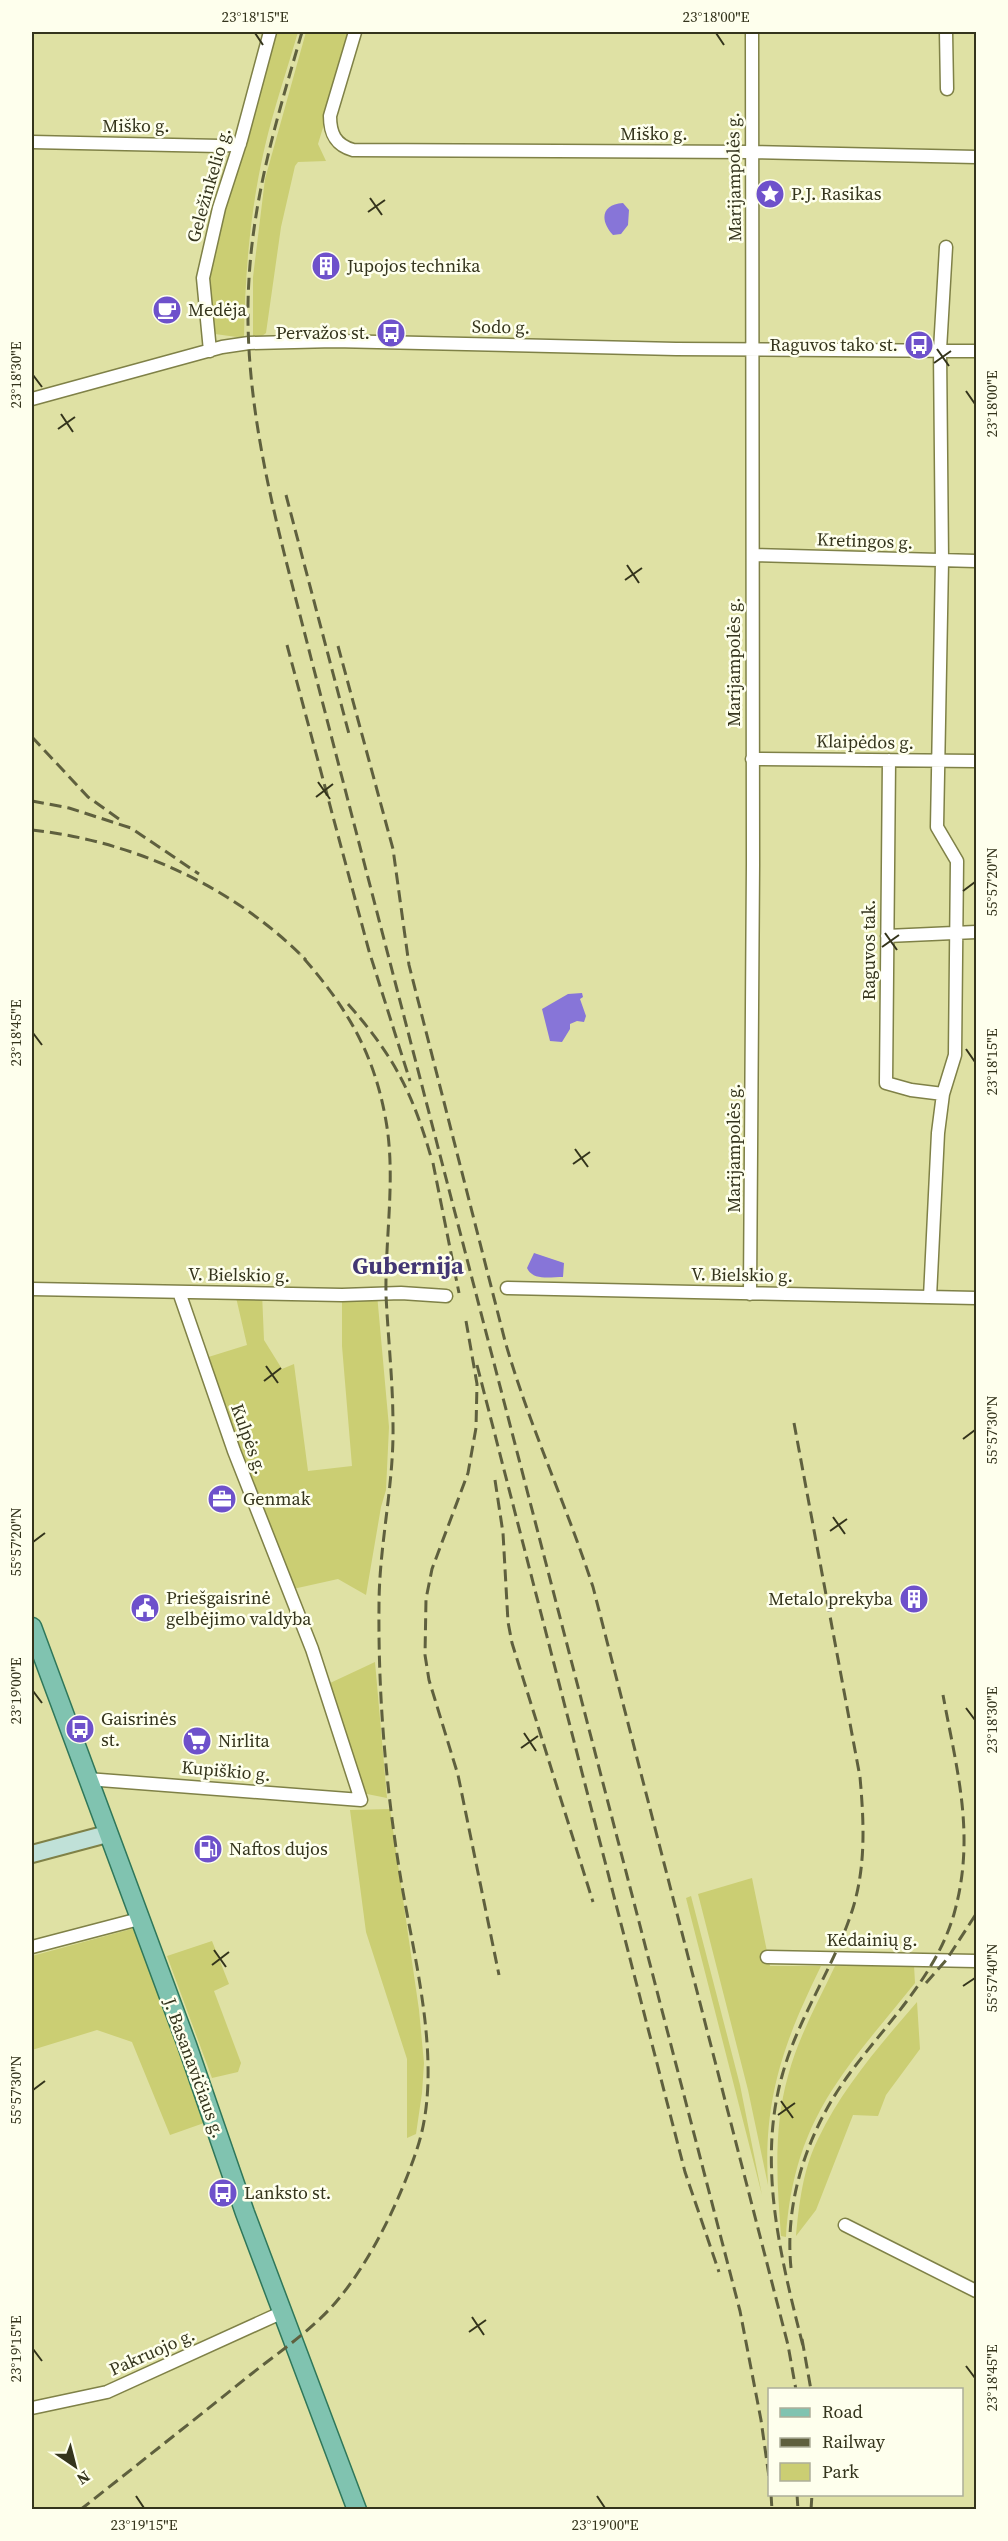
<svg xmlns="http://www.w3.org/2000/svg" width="1008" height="2541" font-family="'Source Serif 4',serif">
  <rect width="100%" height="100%" fill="#dfe1a4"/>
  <path fill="#cbce73" d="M277,32h21c-11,38 -24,76 -33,114 -15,64 -20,128 -21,192l-29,-4 -6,-56 14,-65z
    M306,32h46l-34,112 8,17 -28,1 -3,4 -14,61 -15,106 -4,3 -9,1v-60l12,-98z
    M235,1293h27l2,47 18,29 12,-5 14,107 44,-5 -10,-120v-51l35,-1 12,133 -3,63 -5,17 -15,88 -28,-16 -45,10 -91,-230 45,-14z
    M375,1662l12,136 -25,-5 -34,-109z
    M390,1809l29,201 5,53 -2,30 -6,41 -9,4v-79l-41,-127 -16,-122z
    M752,1878l18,88h51c-37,76 -58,132 -53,219l-20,-95 -50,-196z
    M691,1896l49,189 22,110 -76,-297z
    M135,1928l69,195 -34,12 -38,-93 -35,-12 -65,20v-94z
    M212,1941l17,43 -15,7 27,72 -3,9 -26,6 -45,-122z
    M914,1965l1,18c-70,87 -121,135 -129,254l-5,-1c-4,-53 -8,-107 7,-160 10,-38 30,-74 47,-110z
    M917,2002l3,47 -34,46 -8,21 -25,-1 -37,95 -20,26c3,-32 7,-67 22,-97 25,-52 62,-94 99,-137z"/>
  <path fill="#8775d8" d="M623,203l6,7 -1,15 -7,9 -8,1c-14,-15 -11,-31 10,-32z
    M582,993l1,4 -3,2 6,17 -2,6 -7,-1 -7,3v5l-8,13 -12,-1 -8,-32 26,-15z
    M534,1253l30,10 -1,14c-13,0 -30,4 -36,-9z"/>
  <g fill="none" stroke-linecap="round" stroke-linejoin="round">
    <g stroke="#7f8147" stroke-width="15">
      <path id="minor" d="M355,32l-25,84c0,17 5,29 23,34l398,2 225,5
        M946,32l1,57
        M32,142l188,4 20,-2
        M210,351l-7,-73 16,-70 22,-68 29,-108
        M32,399l190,-52 27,-4 85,-2 342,8 300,2
        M753,555l223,6
        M752,759l224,2
        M889,760l-3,323 25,7 32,4
        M887,936l89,-4
        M507,1288l469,10
        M32,1289l310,6 59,-2 45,3
        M750,1294l3,-430 -1,-832
        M930,1297l8,-164 5,-39 12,-39 2,-194 -20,-34 5,-266 -2,-211 6,-103
        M87,1779l274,21 -49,-151 -78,-198 -55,-159
        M32,1947l107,-28
        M767,1957l209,4
        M845,2225l131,66
        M32,2408l75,-16 176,-80"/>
    </g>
    <g stroke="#7f8147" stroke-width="20">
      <path id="secondary" d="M32,1854l75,-20"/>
    </g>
    <g stroke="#2f775a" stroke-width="21">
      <path id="primary" d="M32,1627l155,418 58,168 112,297"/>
    </g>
    <use href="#minor" stroke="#fff" stroke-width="12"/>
    <use href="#secondary" stroke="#c0e1d8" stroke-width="16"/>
    <use href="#primary" stroke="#80c3b0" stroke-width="18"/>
    <path stroke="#5f603e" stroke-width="3" stroke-dasharray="12 6" stroke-linecap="butt" d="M302,32c-24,83 -48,160 -53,247 -8,129 31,256 62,379l429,1653 21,109 9,64
      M286,495l63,239
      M287,645l82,306 41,130
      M338,646l55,203 16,116 96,376c24,84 61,163 88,246l195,758 8,45
      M32,737l56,60 31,22
      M32,801l37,7 62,20 68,46
      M32,830c102,11 202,57 274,130
      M348,1004c45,51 64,87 83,153
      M433,1163l26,130
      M466,1321l11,63 -1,44 -8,45 -36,96 -6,30 -1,56 4,25 29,95 41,200
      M477,1365l208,807 34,100
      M794,1423l66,354c4,45 6,88 -7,131 -18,58 -55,109 -71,168 -25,89 -1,183 21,270
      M495,1480l8,53 5,89 4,21 81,259
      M926,1983l21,-24 29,-45
      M791,2268c-7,-69 18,-140 59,-195 37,-50 86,-97 104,-159 22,-78 3,-143 -11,-219
      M802,2339l9,51
      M771,2494l1,16
      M797,2494l1,16
      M80,2510c57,-45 114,-90 170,-135 29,-23 62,-45 86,-73 35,-41 64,-102 81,-153 26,-77 0,-179 -14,-257 -16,-93 -25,-191 -24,-286 0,-61 15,-120 14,-181 0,-44 -5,-87 -7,-130 -1,-58 10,-117 0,-174 -12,-69 -40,-115 -86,-167
      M811,2510l1,-16"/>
  </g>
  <path fill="none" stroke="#34341c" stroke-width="2" d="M255,33l8,12M716,33l8,12M370,198l12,17M368,212l17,-12M937,349l12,17M934,363l17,-12M33,375l9,12M966,391l9,13M61,414l12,18M58,429l17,-12M627,565l12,18M625,580l17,-12M318,782l12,17M316,797l17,-13M963,891l12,-9M885,933l12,17M882,947l17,-12M33,1033l9,12M966,1049l9,13M575,1149l13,18M573,1164l17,-12M266,1366l12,17M264,1381l17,-13M963,1439l12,-9M833,1517l12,17M830,1531l17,-12M33,1542l12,-9M33,1691l9,12M966,1708l9,12M524,1733l12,18M521,1748l17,-12M214,1950l12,17M212,1965l17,-13M963,1986l12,-8M33,2090l12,-9M781,2101l12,17M778,2115l17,-12M472,2317l12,18M469,2332l17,-12M33,2349l9,12M966,2366l9,12M136,2496l8,12M597,2496l8,12"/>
  <defs>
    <g id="sight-disc" transform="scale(1.5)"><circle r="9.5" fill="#6e51cb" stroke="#feffed"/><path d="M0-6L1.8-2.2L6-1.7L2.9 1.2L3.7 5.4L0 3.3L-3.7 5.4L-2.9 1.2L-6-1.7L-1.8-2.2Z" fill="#fff"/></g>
    <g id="building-disc" transform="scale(1.5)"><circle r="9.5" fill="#6e51cb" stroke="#feffed"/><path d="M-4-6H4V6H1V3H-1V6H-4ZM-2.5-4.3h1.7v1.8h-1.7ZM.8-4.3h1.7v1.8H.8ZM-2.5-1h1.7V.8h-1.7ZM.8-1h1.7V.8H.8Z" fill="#fff"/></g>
    <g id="cafe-disc" transform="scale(1.5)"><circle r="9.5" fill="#6e51cb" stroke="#feffed"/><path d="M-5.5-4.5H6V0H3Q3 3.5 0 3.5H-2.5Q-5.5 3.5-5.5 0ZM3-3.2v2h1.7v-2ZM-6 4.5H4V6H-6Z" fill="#fff"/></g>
    <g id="bus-disc" transform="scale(1.5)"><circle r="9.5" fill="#6e51cb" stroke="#feffed"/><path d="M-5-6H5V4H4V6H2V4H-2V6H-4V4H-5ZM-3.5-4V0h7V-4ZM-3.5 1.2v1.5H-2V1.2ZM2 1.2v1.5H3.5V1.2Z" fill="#fff"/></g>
    <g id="office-disc" transform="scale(1.5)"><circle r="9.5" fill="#6e51cb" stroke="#feffed"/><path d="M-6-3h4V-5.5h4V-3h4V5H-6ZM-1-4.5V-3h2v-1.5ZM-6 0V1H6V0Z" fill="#fff"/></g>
    <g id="civic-disc" transform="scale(1.5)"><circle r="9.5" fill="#6e51cb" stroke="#feffed"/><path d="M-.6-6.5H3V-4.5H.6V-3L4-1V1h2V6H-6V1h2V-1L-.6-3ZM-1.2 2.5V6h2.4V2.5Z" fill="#fff"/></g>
    <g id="supermarket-disc" transform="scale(1.5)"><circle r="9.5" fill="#6e51cb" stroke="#feffed"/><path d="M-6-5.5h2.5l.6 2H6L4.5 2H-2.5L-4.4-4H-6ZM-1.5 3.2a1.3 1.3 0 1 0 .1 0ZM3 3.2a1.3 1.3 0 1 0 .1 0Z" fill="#fff"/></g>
    <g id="fuel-disc" transform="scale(1.5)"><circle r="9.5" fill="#6e51cb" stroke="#feffed"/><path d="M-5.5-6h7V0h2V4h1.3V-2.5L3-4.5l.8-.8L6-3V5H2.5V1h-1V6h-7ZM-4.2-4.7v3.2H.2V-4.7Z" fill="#fff"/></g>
  </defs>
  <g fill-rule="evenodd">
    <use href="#sight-disc" x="770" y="194"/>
    <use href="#building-disc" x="326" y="266"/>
    <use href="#cafe-disc" x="167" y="310"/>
    <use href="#bus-disc" x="391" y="333"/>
    <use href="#bus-disc" x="919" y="345"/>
    <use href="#office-disc" x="222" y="1499"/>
    <use href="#building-disc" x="914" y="1599"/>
    <use href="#civic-disc" x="145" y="1608"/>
    <use href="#bus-disc" x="80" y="1729"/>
    <use href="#supermarket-disc" x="197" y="1741"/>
    <use href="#fuel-disc" x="208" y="1849"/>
    <use href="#bus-disc" x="223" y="2193"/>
  </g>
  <g text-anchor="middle" stroke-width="5" stroke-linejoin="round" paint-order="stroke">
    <g font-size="18" fill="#34341c" stroke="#feffed">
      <text x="136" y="132">Miško g.</text>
      <text x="654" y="140">Miško g.</text>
      <text transform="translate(734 177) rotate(-91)" y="6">Marijampolės g.</text>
      <text transform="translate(209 185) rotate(-74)" y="6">Geležinkelio g.</text>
      <text transform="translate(501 327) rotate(1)" y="6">Sodo g.</text>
      <text transform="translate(865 541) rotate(2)" y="6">Kretingos g.</text>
      <text transform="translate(734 662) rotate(-90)" y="6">Marijampolės g.</text>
      <text transform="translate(865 742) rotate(1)" y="6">Klaipėdos g.</text>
      <text transform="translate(869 950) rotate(-90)" y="6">Raguvos tak.</text>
      <text transform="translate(734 1148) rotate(-90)" y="6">Marijampolės g.</text>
      <text transform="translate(239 1275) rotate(1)" y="6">V. Bielskio g.</text>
      <text transform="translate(742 1275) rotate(1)" y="6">V. Bielskio g.</text>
      <text transform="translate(249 1439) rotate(70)" y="6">Kulpės g.</text>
      <text transform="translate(226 1771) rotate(5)" y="6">Kupiškio g.</text>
      <text x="872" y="1946">Kėdainių g.</text>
      <text transform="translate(194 2068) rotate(70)" y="6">J. Basanavičiaus g.</text>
      <text transform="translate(152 2352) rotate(-24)" y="6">Pakruojo g.</text>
    </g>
    <g font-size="18" fill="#34341c" stroke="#feffed" text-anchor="start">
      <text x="791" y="200">P.J. Rasikas</text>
      <text x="347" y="272">Jupojos technika</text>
      <text x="188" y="316">Medėja</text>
      <text x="370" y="339" text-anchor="end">Pervažos st.</text>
      <text x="898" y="351" text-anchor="end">Raguvos tako st.</text>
      <text x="243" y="1505">Genmak</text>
      <text x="166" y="1604">Priešgaisrinė<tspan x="166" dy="21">gelbėjimo valdyba</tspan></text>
      <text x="893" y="1605" text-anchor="end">Metalo prekyba</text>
      <text x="101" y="1725">Gaisrinės<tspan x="101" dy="21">st.</tspan></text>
      <text x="218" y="1747">Nirlita</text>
      <text x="229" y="1855">Naftos dujos</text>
      <text x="244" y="2199">Lanksto st.</text>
    </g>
    <g font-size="24" font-weight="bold" fill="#433774" stroke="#feffed">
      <text x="408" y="1274">Gubernija</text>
    </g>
  </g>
  <rect width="1008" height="2541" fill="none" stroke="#feffed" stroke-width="66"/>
  <rect x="768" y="2388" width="195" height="108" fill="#feffed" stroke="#adae99" stroke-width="1.5"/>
  <rect x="780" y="2408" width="30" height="9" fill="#80c3b0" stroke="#adae99" stroke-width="1.5"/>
  <text x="822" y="2418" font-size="18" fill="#34341c">Road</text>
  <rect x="780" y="2438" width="30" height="9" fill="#5f603e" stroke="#adae99" stroke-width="1.5"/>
  <text x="822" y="2448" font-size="18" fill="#34341c">Railway</text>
  <rect x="780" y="2463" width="30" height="18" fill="#cbce73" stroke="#adae99" stroke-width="1.5"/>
  <text x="822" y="2478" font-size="18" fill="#34341c">Park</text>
  <g transform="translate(75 2466) rotate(145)" stroke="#feffed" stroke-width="4.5" paint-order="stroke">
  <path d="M0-4.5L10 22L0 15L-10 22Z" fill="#34341c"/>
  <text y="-9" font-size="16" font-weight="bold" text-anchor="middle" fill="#34341c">N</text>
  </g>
  <rect x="33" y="33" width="942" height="2475" fill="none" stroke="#34341c" stroke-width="2"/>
  <g font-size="15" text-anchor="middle" fill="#34341c">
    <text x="255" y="22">23°18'15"E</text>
    <text x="716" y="22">23°18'00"E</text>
    <text transform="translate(16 375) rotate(-90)" y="5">23°18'30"E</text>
    <text transform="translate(992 404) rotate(-90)" y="5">23°18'00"E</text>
    <text transform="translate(992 882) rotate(-90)" y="5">55°57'20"N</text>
    <text transform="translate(16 1033) rotate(-90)" y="5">23°18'45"E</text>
    <text transform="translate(992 1062) rotate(-90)" y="5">23°18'15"E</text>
    <text transform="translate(992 1430) rotate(-90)" y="5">55°57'30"N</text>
    <text transform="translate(16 1542) rotate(-90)" y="5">55°57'20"N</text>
    <text transform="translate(16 1691) rotate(-90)" y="5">23°19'00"E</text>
    <text transform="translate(992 1720) rotate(-90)" y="5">23°18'30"E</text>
    <text transform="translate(992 1978) rotate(-90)" y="5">55°57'40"N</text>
    <text transform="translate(16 2090) rotate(-90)" y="5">55°57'30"N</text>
    <text transform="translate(16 2349) rotate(-90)" y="5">23°19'15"E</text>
    <text transform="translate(992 2378) rotate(-90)" y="5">23°18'45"E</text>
    <text x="144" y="2530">23°19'15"E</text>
    <text x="605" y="2530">23°19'00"E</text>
  </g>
</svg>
